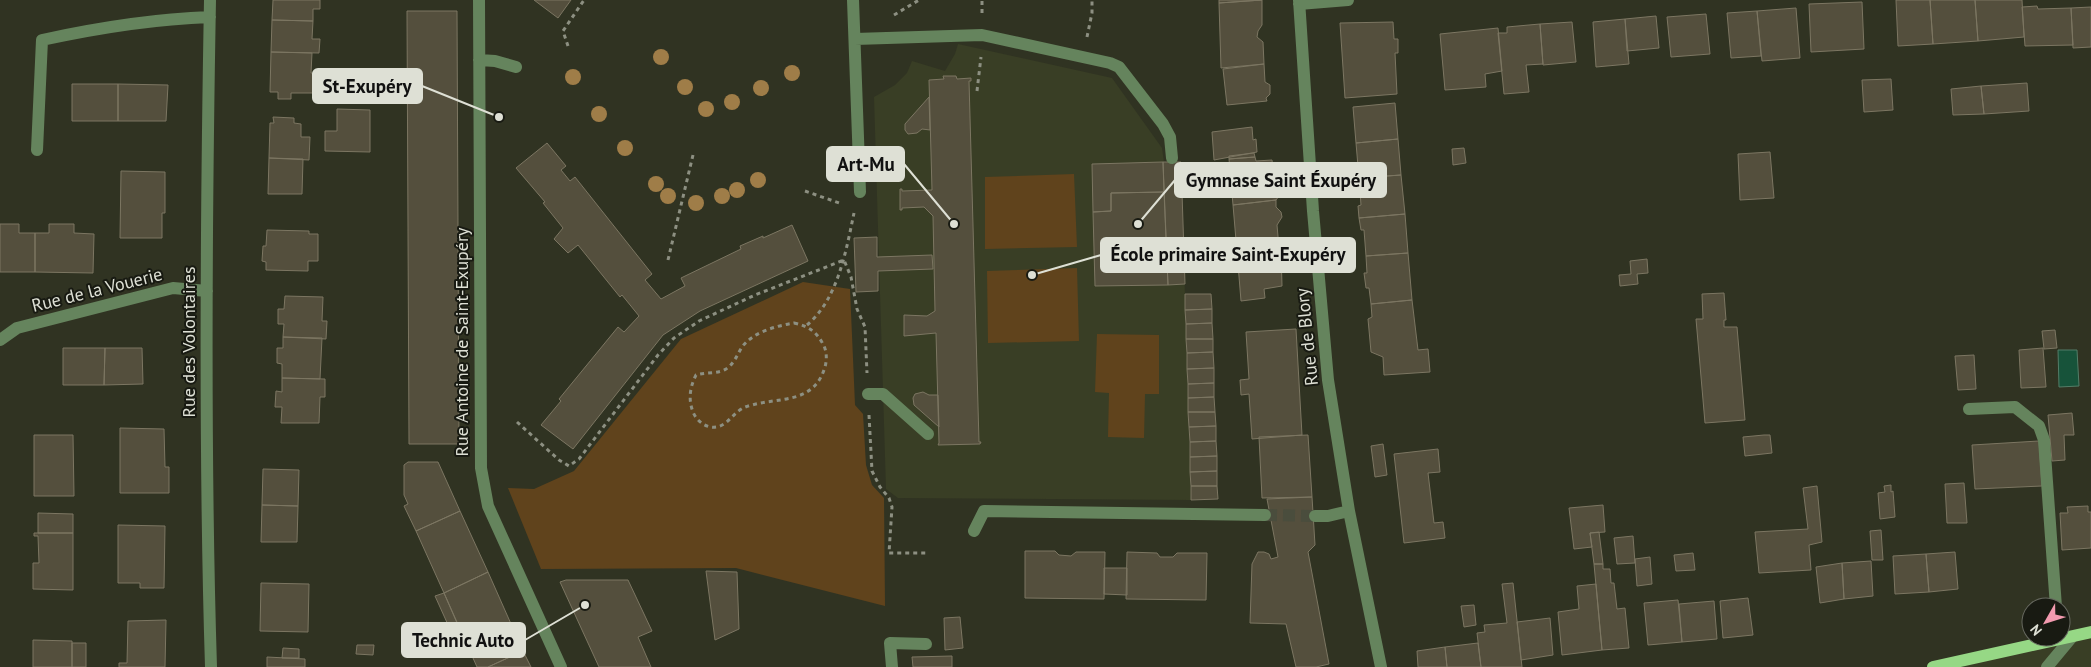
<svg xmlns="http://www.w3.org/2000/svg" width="2091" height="667" font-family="'PT Sans',sans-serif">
  <rect width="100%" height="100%" fill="#303322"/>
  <path fill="#393e25" d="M958,44l154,34 50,70 2,14h17l10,338 -293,-2 -12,-9 -12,-392 21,-12 12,-12 5,-12 33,10 10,-17z
    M2091,633v34h-130z"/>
  <path fill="#60431c" d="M1074,174l3,73 -92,2v-72z
    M1077,268l2,73 -91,2 -1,-72z
    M803,282l47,7 5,116 8,9 3,51 6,20 12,13 1,108 -149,-38 -195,1 -33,-81 26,1 40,-18 107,-132z
    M1097,334l62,1v59h-14l-1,44 -36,-1 1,-44 -14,-1z"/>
  <path fill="#17533a" stroke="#537d68" d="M2058,350h19l2,36 -20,1z"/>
  <path fill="#544f3d" stroke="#7c7662" d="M273,0h47v9h-7v12l-41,-1z
    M534,0h37l-13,18z
    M1219,0h43l-43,3z
    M1262,0v25l-4,6 -1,6 6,5 1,22 -43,4 -2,-65z
    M1896,0h34l3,44 -35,2z
    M1930,0h45l3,41 -45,3z
    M1975,0h47l2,37 -46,4z
    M1862,2l2,47 -53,3 -2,-48z
    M2037,6l1,3 33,-1 2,37 -48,1 -3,-39z
    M2091,7v40l-18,1 -2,-40z
    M1796,8l4,50 -38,3 -5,-50z
    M407,11h50l2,433h-50z
    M1757,11l4,45 -30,2 -4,-45z
    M1706,14l4,40 -39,3 -4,-40z
    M1656,16l3,32 -32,3 -2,-32z
    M1625,19l4,45 -33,3 -3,-45z
    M272,20l41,1 -1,18h8l-1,14 -48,-1z
    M1393,22l1,17h4v14h-3l2,41 -52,4 -5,-75z
    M1572,22l4,40 -33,3 -3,-41z
    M1540,24l3,40 -17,1 3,27 -25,2 -6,-61h9v-6z
    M1498,28l4,43 -17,3 1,13 -41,3 -5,-56z
    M271,52l41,1 -1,20h7l-1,20h-26v6h-13v-7h-8z
    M1264,64l1,18 5,3v9l-4,4 1,3 -40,4 -4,-36z
    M943,76h13l1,3 14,-1v3h-2l10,361h2l-1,2 -42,1 1,-2 -3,-110 -32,3v-21l23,1 8,-5 -2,-95 -9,-9 -22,1v2h-2v-21h2v2l30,-1 -3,-110 15,-1z
    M1891,79l2,31 -29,2 -2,-32z
    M2027,83l2,28 -45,3 -3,-28z
    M72,84h46v37h-46z
    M118,84l50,1 -2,36h-48z
    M1981,86l3,28 -31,1 -2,-26z
    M929,97l1,33 -8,-1 -5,4 -9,1 -3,-4v-6z
    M1395,103l3,36 -42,4 -3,-36z
    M337,109l33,1v42l-45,-1v-20h12z
    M273,117l21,1v5l7,1v13h9l-1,23 -40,-2 1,-35h4z
    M1252,127l1,13 3,-1 1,13 -43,8 -2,-28z
    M1398,139l3,36 -42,3 -3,-35z
    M547,143l19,23 -5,4 9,11 5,-4 77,97 -7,6 16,19 24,-13 -4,-8 60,-29 -1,-3 23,-10v2l29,-13 16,36 -108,50 -37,24 -90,114 -32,-24 20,-24 -2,-2 59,-72 6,5 15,-16 -17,-21 -2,2 -42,-52 -10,8 -14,-14 9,-11 -20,-25 2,-1 -29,-34z
    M1464,148l2,15 -13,2 -1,-16z
    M1770,152l4,46 -34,2 -2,-46z
    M1254,153l1,4 -26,2v-3z
    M1255,157l1,4 16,-1 2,20 4,1 1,15 -3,4 -43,5 -4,-46z
    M269,158l34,1 -1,35h-34z
    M1163,162l1,30 -53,1v18l-18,1 -1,-48z
    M1163,162h18l4,122 -17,1z
    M121,171l44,1v41h-3v25h-42z
    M1401,175l4,39 -46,4 -1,-12 3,-1 -2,-27z
    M1164,192l4,93 -73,1 -2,-74 18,-1v-18z
    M1276,200v7l5,5 1,5 -5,8 2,23 -42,4 -4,-47z
    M1405,214l3,39 -42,3 -2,-26h-3l-2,-12z
    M0,224h19v9h16v39h-35z
    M49,224h25v9l20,1 -1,39 -58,-1v-39h14z
    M267,230l42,1v3h9v27h-10v10l-42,-1v-8l-4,-1 1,-15h3z
    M877,237v20l55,-2 1,14 -55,2v20l-22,1 -2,-54z
    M1279,248l2,2 1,36 -18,3 1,9 -24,3 -4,-49z
    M1408,253l4,47 -41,4 -2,-16h-3l-2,-15h3l-1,-17z
    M1647,259l1,14 -11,1 1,10 -18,2 -1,-11 12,-1 -1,-13z
    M1724,293l2,27h-2v7h13l8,93 -40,3 -9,-104h7l-1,-25z
    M1185,294h26l1,15 -27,1z
    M285,296l38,1 -1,24h5l-1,18 -43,-2 1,-13h-6v-15h6z
    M1412,300l6,50 10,-1 2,23 -46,3 -1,-18 -12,-5 -3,-33 4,-2 -1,-13z
    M1212,309v14l-26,1 -1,-14z
    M1212,323l1,16h-27v-15z
    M1296,329l6,106 -50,4 -3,-45 -8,1 -1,-15 9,-1 -3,-47z
    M2055,330l2,18 -13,1 -2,-18z
    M283,337l39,1 -2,41 -38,-1v-14l-5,-1v-15h6z
    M1186,339h27v13l-26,1z
    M63,348h42l-1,37h-41z
    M105,348h37l1,36 -39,1z
    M2043,348l3,39 -25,1 -2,-38z
    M1213,352l1,16 -27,1v-16z
    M1974,355l2,34 -18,1 -3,-34z
    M1214,368v15l-26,1 -1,-15z
    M282,378l43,1v18h-5l-1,26h-38l1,-16h-7l1,-16 6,1z
    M1214,383v14l-26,1v-14z
    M923,392l6,3h9l1,32 -25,-22 -1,-7 2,-4z
    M1214,397l1,15h-27v-14z
    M1188,412h27l1,14 -27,1z
    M2072,413l2,22h-10l1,25 -13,1 -4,-46z
    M1216,426v15l-26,1 -1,-15z
    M120,428l44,1 1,38h4v26h-49z
    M34,435h39l1,61h-40z
    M1308,435l4,62 -50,1 -3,-61z
    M1764,435h6l2,18 -27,3 -2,-19z
    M1216,441l1,15 -27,1v-15z
    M2039,441l3,45 -67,3 -3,-44z
    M1383,444l4,31 -12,2 -4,-31z
    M1438,449l2,23 -12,1 6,50 9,-1 2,16 -41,5 -10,-89z
    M1217,456v15l-27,1v-15z
    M408,462h30l22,49 -44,20 -12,-25 4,-2 -4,-9v-30z
    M263,469l36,1 -1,36 -36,-1z
    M1217,471v15h-26l-1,-14z
    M1964,483l3,40h-20l-2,-39z
    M1891,485v7l2,-1 2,26 -15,2 -2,-26 7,-1 -1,-6z
    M1191,486h26l1,13 -27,1z
    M1817,486l5,56 -13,3 2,25 -52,3 -4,-41 53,-3 -5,-41z
    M1312,497l3,48 -7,7 21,112 -13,3h-20l-10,-43 -36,-1 2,-59 6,-12h6l5,2 2,5 7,-2 -11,-58z
    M262,505l36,1 -1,36h-36z
    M1603,505l2,27 -15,1 2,14 -18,2 -5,-41z
    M2088,506v6h3v36l-29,2 -2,-37h8l-1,-6z
    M460,511l28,61 -44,21 -28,-62z
    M38,513l35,1v19h-35z
    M118,525l47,1 -1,62h-24v-5h-22z
    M1881,530l2,30h-11l-2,-29z
    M1599,532l4,32h-9l-4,-31z
    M34,533h39v57l-40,-1v-26h6l-1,-27h-4z
    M1633,536l2,27 -18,1 -3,-26z
    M1025,551h30l4,4 12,1 5,-4h29l-1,47 -79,-1z
    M1127,552l30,1 3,4h13l4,-4h30l-1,47 -80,-1z
    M1955,552l3,37 -29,3 -3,-38z
    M1693,553l2,17 -19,1 -2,-16z
    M1926,554l3,38 -34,2 -2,-38z
    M1650,557l2,27 -15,2 -2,-27z
    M1871,561l2,35 -29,3 -2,-36z
    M1842,563l2,36 -24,4 -4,-36z
    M1594,564h9v5h7l1,14h3l3,26 8,-1 4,40 -27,2z
    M1104,568h23v27l-23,-1z
    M706,571l31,1 2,57 -24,11z
    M488,572l35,79 -35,16h-11l-33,-74z
    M566,580h62l24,51 -14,6 13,30h-52l-39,-85z
    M261,583l48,1 -1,48 -48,-1z
    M1513,583l9,84h-41l-4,-34 8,-1 -1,-7 23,-2 -5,-39z
    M1596,584l6,66 -40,5 -4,-43 21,-3 -2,-23z
    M444,593l13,30 -8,4 -14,-31z
    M1748,598l5,37 -30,3 -3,-37z
    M1678,600l4,42 -34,3 -4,-42z
    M1714,601l3,38 -35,3 -3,-38z
    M1474,605l2,20 -12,2 -3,-21z
    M960,617l3,31 -18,2 -1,-32z
    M1550,618l3,37 -32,5 -4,-38z
    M166,620l-1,47h-46v-4h8l1,-42z
    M33,640l39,1v26h-39z
    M72,643h14v24h-14z
    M1478,643l3,24h-34l-2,-20z
    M357,645h17l-1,10 -17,-1z
    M1445,647l2,20h-29l-1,-16z
    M283,648l16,1v9h-17z
    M523,651l8,16h-43z
    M952,656v11h-39l-1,-10z
    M267,657l38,2v8h-38z"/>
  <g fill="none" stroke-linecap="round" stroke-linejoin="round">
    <path stroke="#4a4d3d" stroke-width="12" stroke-dasharray="12 6" stroke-linecap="butt" d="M1265,515l50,1"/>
    <path stroke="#8d9082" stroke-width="3" stroke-dasharray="4 4" stroke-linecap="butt" d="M982,13v-13
      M894,15l25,-15
      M1087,37l5,-24v-13
      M568,46l-5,-15 21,-31
      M977,91l4,-34
      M805,191l37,13
      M668,260l25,-105
      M794,323c14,3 22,8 29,21 4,7 4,16 2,23 -11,37 -44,30 -73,38 -15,3 -18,12 -28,19 -12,8 -26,0 -31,-12 -5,-13 -3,-25 3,-37 10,-3 22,-1 30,-6 8,-5 11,-14 16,-22 11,-15 34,-21 52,-24z
      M807,325c31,-26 39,-74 47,-112
      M869,415l3,56 8,16 9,11 3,9 -3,46h37
      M517,422l42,38 10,6 10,-7 79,-104 16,-17 25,-17 56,-26 89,-35 7,17 6,32 8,18 2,46"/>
    <path stroke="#65845d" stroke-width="12" d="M210,0c-4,222 -6,445 1,667
      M479,0l2,468 7,38 73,161
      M853,0l7,192
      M1299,0l14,211 15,169 21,131 32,156
      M1299,4l49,-4
      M855,39l127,-4 128,28 9,4 44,57 7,13 2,21
      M479,60l16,1 21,6
      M37,150l5,-110c55,-12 111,-21 168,-23
      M0,340l17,-12 156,-40 34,3
      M868,394h15l45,40
      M1969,409l46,-2 24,19 5,14 12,167
      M1315,516h13l21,-5
      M974,531l10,-20 281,4
      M892,667l-2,-24 36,1
      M2047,667l25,-30"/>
    <path stroke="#96d885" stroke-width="12" d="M1933,667l158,-35"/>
  </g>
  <g fill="#9f7d48">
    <circle cx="661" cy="57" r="8"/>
    <circle cx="792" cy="73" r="8"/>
    <circle cx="573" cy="77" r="8"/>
    <circle cx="685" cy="87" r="8"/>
    <circle cx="761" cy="88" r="8"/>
    <circle cx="732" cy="102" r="8"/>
    <circle cx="706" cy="109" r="8"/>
    <circle cx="599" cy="114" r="8"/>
    <circle cx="625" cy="148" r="8"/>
    <circle cx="758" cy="180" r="8"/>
    <circle cx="656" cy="184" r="8"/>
    <circle cx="737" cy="190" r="8"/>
    <circle cx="668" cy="196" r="8"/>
    <circle cx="722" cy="196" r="8"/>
    <circle cx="696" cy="203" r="8"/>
  </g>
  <g text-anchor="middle" stroke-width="4" stroke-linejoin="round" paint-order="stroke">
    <g font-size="18" fill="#dee0d5" stroke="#181a12">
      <text transform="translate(97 290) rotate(-14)" y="6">Rue de la Vouerie</text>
      <text transform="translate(1307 337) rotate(-96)" y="6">Rue de Blory</text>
      <text transform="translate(189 342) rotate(-90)" y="6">Rue des Volontaires</text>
      <text transform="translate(462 342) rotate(-90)" y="6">Rue Antoine de Saint-Exupéry</text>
    </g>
  </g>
  <path fill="none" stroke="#dee0d5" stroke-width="2" d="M499 117L422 86M954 224L904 164M1138 224L1175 180M1032 275L1101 255M585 605L525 640"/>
  <g fill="#dee0d5" stroke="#181a12" stroke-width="2">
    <circle cx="499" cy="117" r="5"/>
    <circle cx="954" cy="224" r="5"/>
    <circle cx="1138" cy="224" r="5"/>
    <circle cx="1032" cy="275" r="5"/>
    <circle cx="585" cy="605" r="5"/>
  </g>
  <g fill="#dee0d5" stroke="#dee0d5" stroke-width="2">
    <rect x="313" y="69" width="109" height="34" rx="5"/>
    <rect x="827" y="147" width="77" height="34" rx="5"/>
    <rect x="1175" y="163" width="211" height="34" rx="5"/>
    <rect x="1101" y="238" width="254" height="34" rx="5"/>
    <rect x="402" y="623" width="123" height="34" rx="5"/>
  </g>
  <g font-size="19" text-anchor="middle" font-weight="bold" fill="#111">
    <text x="367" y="93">St-Exupéry</text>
    <text x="866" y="171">Art-Mu</text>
    <text x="1281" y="187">Gymnase Saint Éxupéry</text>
    <text x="1228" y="261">École primaire Saint-Exupéry</text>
    <text x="463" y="647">Technic Auto</text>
  </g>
  <g transform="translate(2046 622) rotate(231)"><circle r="24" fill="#181a12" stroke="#676960"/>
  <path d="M0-4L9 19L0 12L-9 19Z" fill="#f29aaf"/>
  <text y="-8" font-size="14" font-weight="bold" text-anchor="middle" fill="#dee0d5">N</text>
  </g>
</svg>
